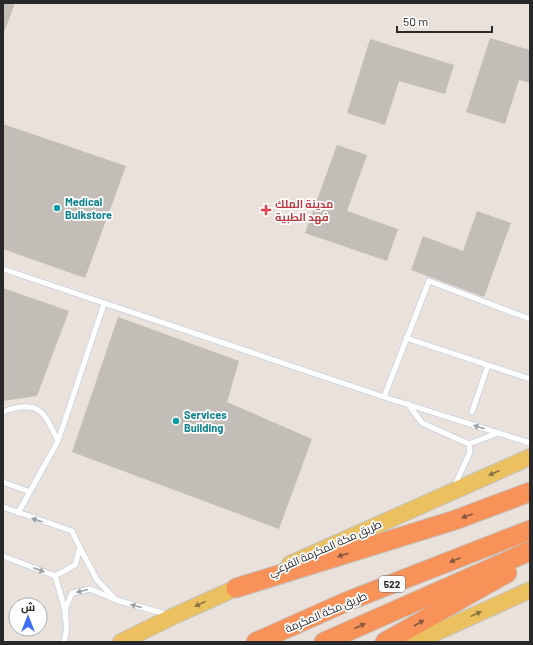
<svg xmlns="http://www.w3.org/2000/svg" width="533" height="645" font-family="Barlow,Cairo,sans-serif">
  <rect width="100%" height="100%" fill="#eae2da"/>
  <path fill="#c2bdb6" d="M3,3h12l-12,32z
    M490,38l40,12v33l-11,-3 -14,44 -39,-12z
    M370,39l84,26 -9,29 -46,-13 -14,44 -38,-12z
    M3,124l123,42 -41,112 -82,-29z
    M337,145l30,10 -20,56 51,18 -11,32 -82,-28z
    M477,211l34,12 -27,74 -73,-27 12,-34 40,15z
    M3,288l66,23 -32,85 -34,5z
    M118,317l121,44 -12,41 85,37 -33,90 -207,-77z"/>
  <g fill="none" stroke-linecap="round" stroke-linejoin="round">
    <g stroke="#d0d4e1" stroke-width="7">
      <path id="lane" d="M3,269l381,128 146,46
        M406,338l124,41
        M384,397l45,-116 101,38
        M408,404l14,19 47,21 1,8 -16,35
        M3,412c11,-5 29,-9 39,1 6,6 12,20 16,28
        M472,412l16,-47
        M469,444l29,-11
        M3,482l27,10
        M3,507l69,24 8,17 -5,17 -20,11 -52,-20
        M18,513l40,-72 46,-137
        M80,548l17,32 19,20 53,15
        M55,576c6,20 16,46 9,66
        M65,619l1,-12 6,-14 18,-4 24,10"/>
    </g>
    <g stroke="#c3c3c3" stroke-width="18">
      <path id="primary" d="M290,564l240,-107
        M121,642l53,-26 73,-33
        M415,642l115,-52"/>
    </g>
    <g stroke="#c3c3c3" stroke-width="21">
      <path id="highway" d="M236,588l219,-68 75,-28
        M256,642l92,-41 182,-71
        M324,642l206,-91
        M385,642l122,-69"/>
    </g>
    <use href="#lane" stroke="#fff" stroke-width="5"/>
    <use href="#primary" stroke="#ebc05f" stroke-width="16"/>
    <use href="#highway" stroke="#f89258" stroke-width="19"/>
  </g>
  <defs><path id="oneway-solid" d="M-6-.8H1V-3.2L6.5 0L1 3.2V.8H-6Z"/></defs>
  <g fill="#9e9e9e">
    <use href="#oneway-solid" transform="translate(479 427) rotate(-163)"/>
    <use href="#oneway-solid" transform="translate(37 520) rotate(-161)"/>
    <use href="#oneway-solid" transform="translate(39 570) rotate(21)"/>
    <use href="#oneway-solid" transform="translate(82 591) rotate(166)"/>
    <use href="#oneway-solid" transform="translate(136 606) rotate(-165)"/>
  </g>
  <g fill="#8a7444">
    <use href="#oneway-solid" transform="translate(494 473) rotate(156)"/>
    <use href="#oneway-solid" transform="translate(200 604) rotate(156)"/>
    <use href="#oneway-solid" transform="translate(476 614) rotate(-24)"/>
  </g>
  <g fill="#86583e">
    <use href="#oneway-solid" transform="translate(467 516) rotate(160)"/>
    <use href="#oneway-solid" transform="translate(343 555) rotate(163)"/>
    <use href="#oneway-solid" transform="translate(455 560) rotate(158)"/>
    <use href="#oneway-solid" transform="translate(419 623) rotate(-30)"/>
    <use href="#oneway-solid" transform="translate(360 626) rotate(-24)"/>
  </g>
  <g fill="#0f9aa8" stroke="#fff" stroke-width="1.5">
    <circle cx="57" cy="208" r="4"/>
    <circle cx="176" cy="421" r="4"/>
  </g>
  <path fill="#e0444e" stroke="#fff" stroke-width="1.5" d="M264 204h4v4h4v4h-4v4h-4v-4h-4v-4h4z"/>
  <g text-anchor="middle" stroke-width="3.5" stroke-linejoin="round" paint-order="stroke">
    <rect fill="#fff" stroke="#686868" stroke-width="1" x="379" y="576" width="26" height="16" rx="3"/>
    <g font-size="10" font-weight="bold" fill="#282828">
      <text x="392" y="588">522</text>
    </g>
    <g font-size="11" font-weight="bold" fill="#0d838f" stroke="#fff" text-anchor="start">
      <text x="65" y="206">Medical<tspan x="65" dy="13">Bulkstore</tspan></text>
      <text x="184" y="419">Services<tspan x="184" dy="13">Building</tspan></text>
    </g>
    <g font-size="11" font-weight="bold" fill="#be3a42" stroke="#fff" text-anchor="start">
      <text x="275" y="208">مدينة الملك<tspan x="275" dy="13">فهد الطبية</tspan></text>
    </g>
    <g font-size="11" fill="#282828" stroke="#fff">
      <text transform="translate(325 548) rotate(-24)" y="4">طريق مكة المكرمة الفرعي</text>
      <text transform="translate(326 612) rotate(-23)" y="4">طريق مكة المكرمة</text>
    </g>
  </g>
  <rect width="533" height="645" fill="none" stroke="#282828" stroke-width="8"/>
  <g transform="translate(28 617)"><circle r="19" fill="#ffffff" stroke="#a9a9a9"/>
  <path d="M0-3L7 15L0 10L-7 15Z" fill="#3f6df3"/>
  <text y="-6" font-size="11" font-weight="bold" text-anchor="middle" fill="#282828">ش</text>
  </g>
  <path d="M397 26v6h95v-6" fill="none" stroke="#282828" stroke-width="2"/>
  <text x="403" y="26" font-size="12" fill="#282828" stroke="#ffffff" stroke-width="3" paint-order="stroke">50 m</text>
</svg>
